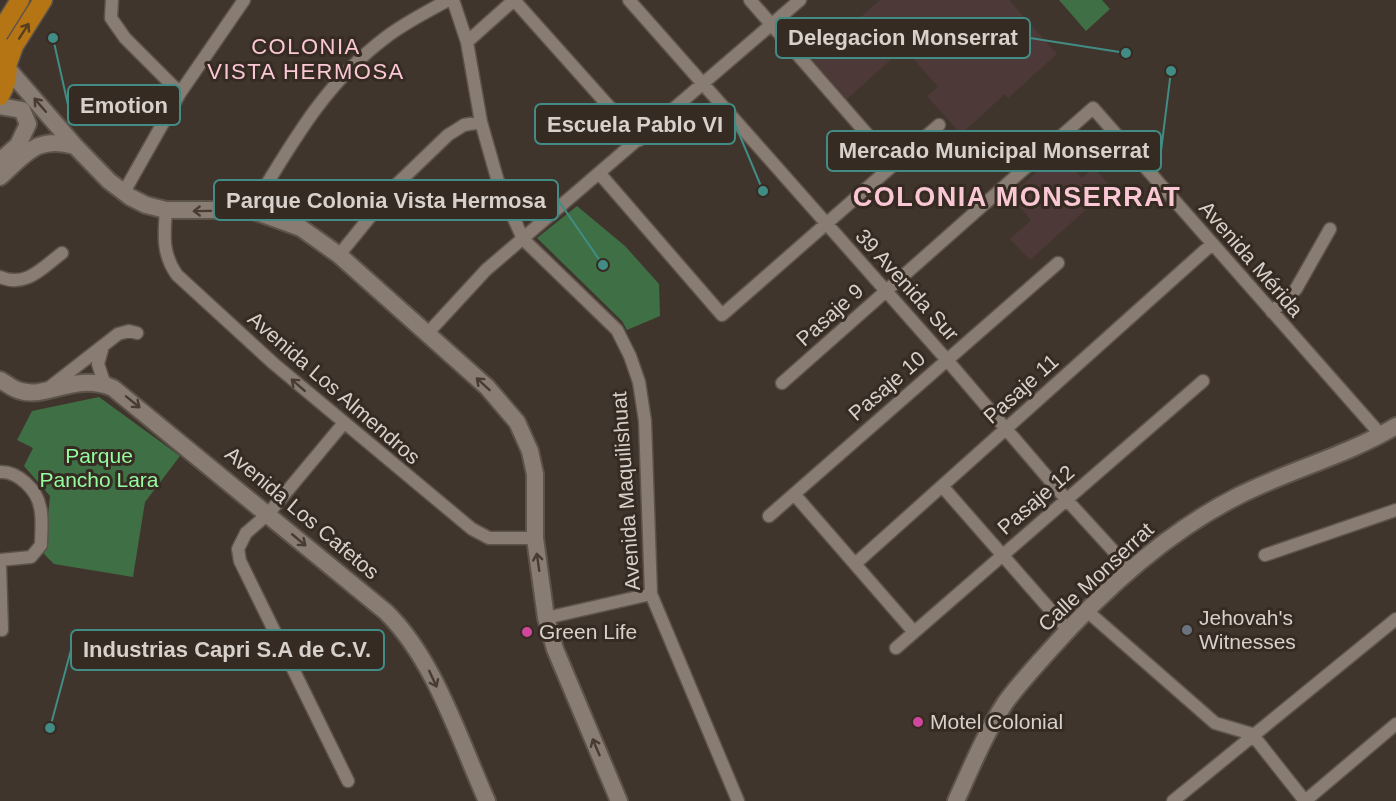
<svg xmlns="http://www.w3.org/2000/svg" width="1396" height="801" font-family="Arial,sans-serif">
  <rect width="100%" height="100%" fill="#40352c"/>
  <path fill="#4e3939" d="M880,0h129l48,54 -49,44 -3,-4 -44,40 -34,-38 11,-9 -34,-39 -57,51 -35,-39z
    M1059,152l23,26 12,-10 17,19 -81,73 -20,-21 21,-19 -21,-24z"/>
  <path fill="#3f6f44" d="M1059,0h43l8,9 -24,22z
    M577,206l48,40 34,38 1,32 -33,14 -5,-9 -85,-83z
    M99,397l81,59 -35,46 -12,75 -79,-13 -10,-10 6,-58 -26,-30 9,-18 -16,-8 15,-29z"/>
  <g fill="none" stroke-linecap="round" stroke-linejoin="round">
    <g stroke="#5c534b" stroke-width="15">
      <path id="street" d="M112,0l-1,18 14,20 55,55
        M453,0l14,42 14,80 18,63 24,54 94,91 13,26 9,26 6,39 6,173 87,207
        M514,0l125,140
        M629,0l318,360 119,139 64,70
        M750,0l144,165
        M467,42l47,-42
        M600,174l122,141 217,-190
        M124,192l56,-99 64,-93
        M166,210c-2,25 -4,44 11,65l96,88 199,166 17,9h46
        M251,210c40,-65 72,-125 134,-172 19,-15 42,-26 63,-38
        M339,255l57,-70 52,-50 16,-10 17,-3
        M0,277c26,11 42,-9 62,-24
        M1272,312l24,-23 34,-60
        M426,335l60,-65 314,-270
        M103,346l-5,18 7,21
        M782,383l311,-275 288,327
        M50,387l68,-53 11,-3 8,2
        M343,424l-75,90 -22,19 -8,16 2,12 108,220
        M0,472c18,-1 37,18 40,35 3,11 1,26 1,38l-10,12 -31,3
        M942,486l126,144
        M794,494l120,138
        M769,516l289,-253
        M1265,555l131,-45
        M855,564l357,-320
        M0,566l2,64
        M1087,611l128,112 37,11 53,67
        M546,618l105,-24
        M896,648l307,-267
        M1173,801l223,-182
        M1305,801l91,-77"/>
    </g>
    <g stroke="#5c534b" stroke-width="20">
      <path id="secondary" d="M8,69l67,77 34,35 21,16 16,8 20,5h85l50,18 38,27 148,132 30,35 13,29 5,23v64l11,80 9,31 64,152
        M0,106l22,4 6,14 -10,21 -18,16
        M0,177c26,-23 37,-42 75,-31
        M0,380c6,3 14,10 21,11 26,8 54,-19 92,-3l273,224c49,48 73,127 101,189
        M956,801c15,-33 29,-67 49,-98 13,-18 29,-35 44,-52 54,-61 116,-118 189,-155 51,-26 108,-40 158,-70"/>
    </g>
    <g stroke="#5c534b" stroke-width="21">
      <path id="highway" d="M0,32l20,-32
        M0,45c10,17 10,34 0,51
        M8,63l6,-17 29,-46"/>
    </g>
    <use href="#street" stroke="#897c72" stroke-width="12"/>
    <use href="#secondary" stroke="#897c72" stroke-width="16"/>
    <use href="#highway" stroke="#b57514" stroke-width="18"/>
  </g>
  <defs><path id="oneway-shaft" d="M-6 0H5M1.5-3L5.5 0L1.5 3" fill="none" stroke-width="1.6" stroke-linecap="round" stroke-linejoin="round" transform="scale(1.5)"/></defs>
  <use stroke="#563e1e" href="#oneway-shaft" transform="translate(24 31) rotate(-57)"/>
  <g stroke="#473b32">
    <use href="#oneway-shaft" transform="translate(40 105) rotate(-131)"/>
    <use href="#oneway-shaft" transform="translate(202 211) rotate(179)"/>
    <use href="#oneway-shaft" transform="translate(483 384) rotate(-138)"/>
    <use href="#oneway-shaft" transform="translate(298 385) rotate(-139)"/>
    <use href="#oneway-shaft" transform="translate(133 402) rotate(39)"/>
    <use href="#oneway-shaft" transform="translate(299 540) rotate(40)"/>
    <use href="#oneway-shaft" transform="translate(538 562) rotate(-98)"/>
    <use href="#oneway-shaft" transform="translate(433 679) rotate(65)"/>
    <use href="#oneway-shaft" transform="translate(596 747) rotate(-113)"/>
  </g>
  <circle fill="#6b7280" stroke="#362b22" stroke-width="2" cx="1187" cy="630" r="6"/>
  <g fill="#d1479c" stroke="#362b22" stroke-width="2">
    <circle cx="527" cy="632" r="6"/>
    <circle cx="918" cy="722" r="6"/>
  </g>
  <g text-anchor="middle" stroke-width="6" stroke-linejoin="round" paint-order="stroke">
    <g font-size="21" fill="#d7d0cb" stroke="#362b22">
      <text transform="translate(1251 259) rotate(49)" y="7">Avenida Mérida</text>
      <text transform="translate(907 285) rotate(48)" y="7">39 Avenida Sur</text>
      <text transform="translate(830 315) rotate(-42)" y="7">Pasaje 9</text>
      <text transform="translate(887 386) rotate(-41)" y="7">Pasaje 10</text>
      <text transform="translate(334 388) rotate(41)" y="7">Avenida Los Almendros</text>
      <text transform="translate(1021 389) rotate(-42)" y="7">Pasaje 11</text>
      <text transform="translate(626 491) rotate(-94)" y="7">Avenida Maquilishuat</text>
      <text transform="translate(1036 500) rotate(-41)" y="7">Pasaje 12</text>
      <text transform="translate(302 513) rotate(40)" y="7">Avenida Los Cafetos</text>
      <text transform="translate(1096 577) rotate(-43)" y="7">Calle Monserrat</text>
    </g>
    <g font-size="21" fill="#94fc9f" stroke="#362b22">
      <text x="99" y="463">Parque<tspan x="99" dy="24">Pancho Lara</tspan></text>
    </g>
    <g font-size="21" fill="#d7d0cb" stroke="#362b22" text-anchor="start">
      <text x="1199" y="625">Jehovah's<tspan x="1199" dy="24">Witnesses</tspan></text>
      <text x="539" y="639">Green Life</text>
      <text x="930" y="729">Motel Colonial</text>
    </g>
    <g font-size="22" letter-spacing="1.5" fill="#fac7d5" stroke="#362b22">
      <text x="306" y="54">COLONIA<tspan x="306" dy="25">VISTA HERMOSA</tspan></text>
    </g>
    <g font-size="27" font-weight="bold" letter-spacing="1.5" fill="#fac7d5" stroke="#362b22">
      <text x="1017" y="206">COLONIA MONSERRAT</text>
    </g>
  </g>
  <path fill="none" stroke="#418c85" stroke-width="2" d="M1126 53L1030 38M53 38L68 105M763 191L735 124M1171 71L1161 151M603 265L558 200M50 728L71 650"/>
  <g fill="#418c85" stroke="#362b22" stroke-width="2">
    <circle cx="1126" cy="53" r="6"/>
    <circle cx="53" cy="38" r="6"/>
    <circle cx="763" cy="191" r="6"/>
    <circle cx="1171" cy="71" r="6"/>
    <circle cx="603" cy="265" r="6"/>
    <circle cx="50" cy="728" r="6"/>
  </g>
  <g fill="#362b22" stroke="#418c85" stroke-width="2">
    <rect x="776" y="18" width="254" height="40" rx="6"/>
    <rect x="68" y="85" width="112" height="40" rx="6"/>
    <rect x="535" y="104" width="200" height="40" rx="6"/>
    <rect x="827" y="131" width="334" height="40" rx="6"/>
    <rect x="214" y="180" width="344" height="40" rx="6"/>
    <rect x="71" y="630" width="313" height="40" rx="6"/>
  </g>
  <g font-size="22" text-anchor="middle" font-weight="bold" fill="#d7d0cb">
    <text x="903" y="45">Delegacion Monserrat</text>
    <text x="124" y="113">Emotion</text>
    <text x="635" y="132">Escuela Pablo VI</text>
    <text x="994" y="158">Mercado Municipal Monserrat</text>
    <text x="386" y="208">Parque Colonia Vista Hermosa</text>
    <text x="227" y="657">Industrias Capri S.A de C.V.</text>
  </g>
</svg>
